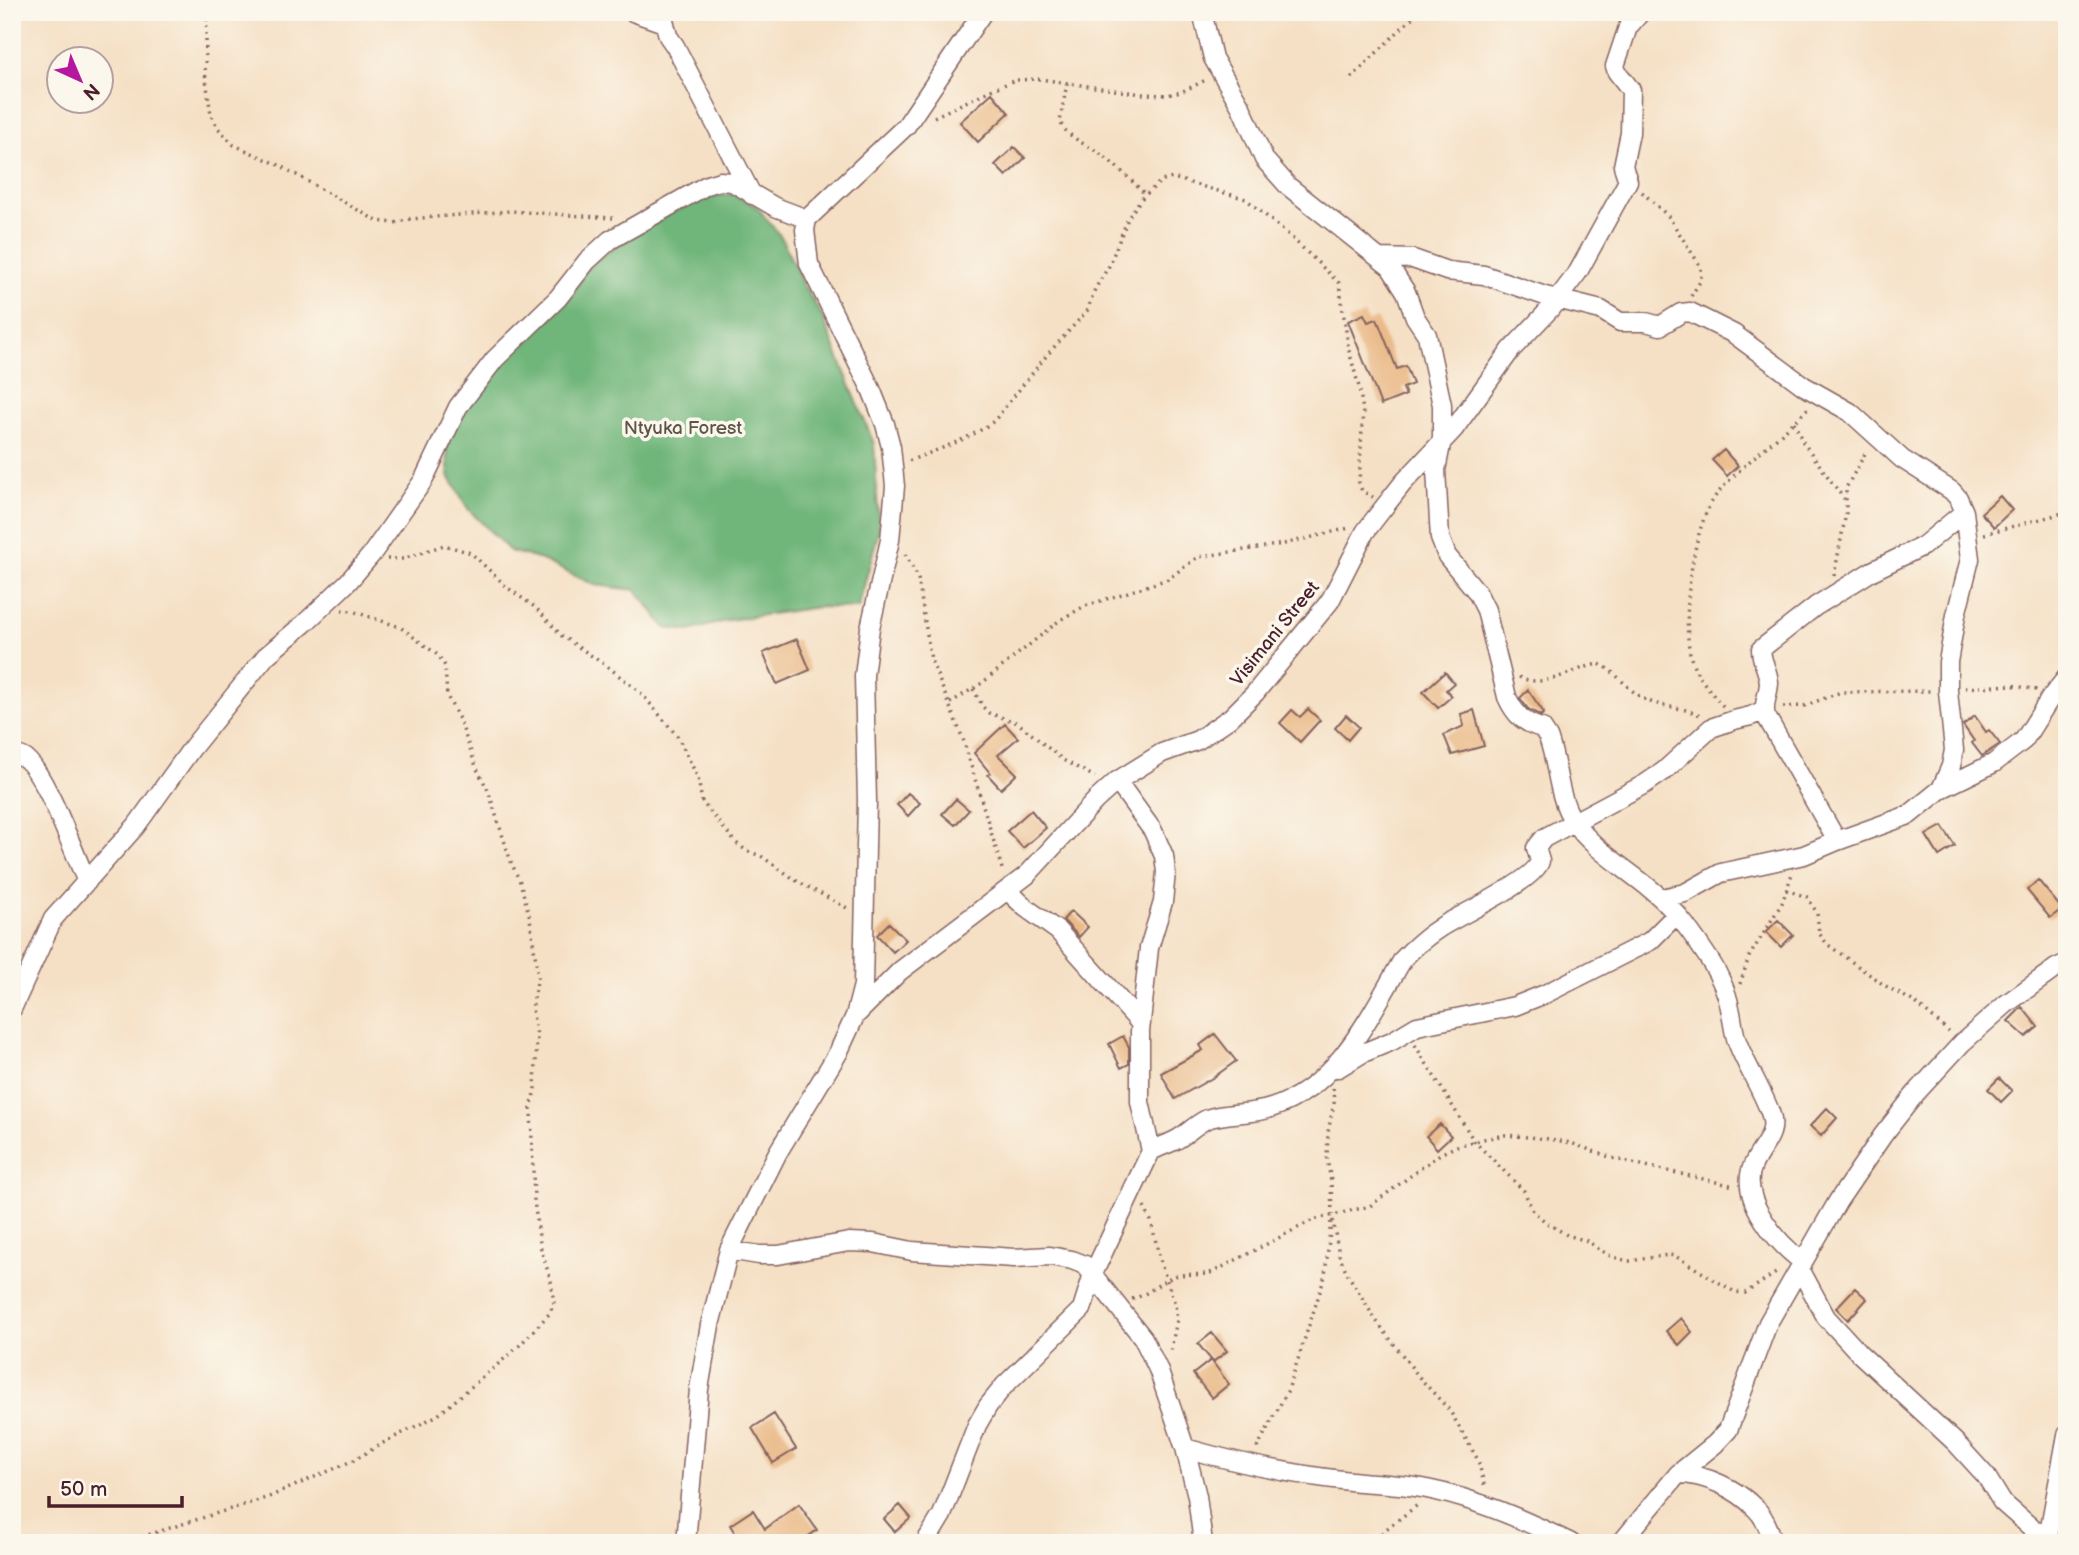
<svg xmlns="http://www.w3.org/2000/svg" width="2079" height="1555" font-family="'Balsamiq Sans',sans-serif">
  <rect width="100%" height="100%" fill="#fbf7ec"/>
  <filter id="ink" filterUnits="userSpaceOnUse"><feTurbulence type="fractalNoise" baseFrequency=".0143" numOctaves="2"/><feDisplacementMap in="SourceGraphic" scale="14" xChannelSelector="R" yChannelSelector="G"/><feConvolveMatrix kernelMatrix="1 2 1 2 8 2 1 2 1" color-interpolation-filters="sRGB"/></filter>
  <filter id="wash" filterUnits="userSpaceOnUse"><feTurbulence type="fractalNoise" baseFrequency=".00686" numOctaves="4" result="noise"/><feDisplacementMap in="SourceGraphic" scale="28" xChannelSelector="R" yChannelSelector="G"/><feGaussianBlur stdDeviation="1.57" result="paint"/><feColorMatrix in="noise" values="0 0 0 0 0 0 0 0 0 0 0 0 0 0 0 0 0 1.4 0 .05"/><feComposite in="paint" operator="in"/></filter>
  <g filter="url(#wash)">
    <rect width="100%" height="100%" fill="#f5e0c5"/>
    <path fill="#70b579" stroke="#5d6a52" stroke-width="2" d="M733,194l24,13 24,30 20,44 20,33 53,130 5,86 -21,78 -40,-1 -89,13 -40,11 -23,-3 -30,-38 -41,-5 -53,-25 -32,-9 -42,-42 -19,-33 -3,-36 16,-31 47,-58 37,-28 25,-26 15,-28 31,-24 81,-47z"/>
    <g id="blocks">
      <path fill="#eaba88" d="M992,93l17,20 -31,29 -18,-20z
        M1014,147l11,11 -19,18 -11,-11z
        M1364,314l4,8 9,-3 20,50 9,-3 7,18 -10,4 3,7 -25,10 -33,-84z
        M1724,450l14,16 -11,10 -15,-16z
        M2000,496l12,14 -18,17 -13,-14z
        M797,639l13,31 -33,14 -14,-31z
        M1445,672l9,11 -8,7 6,6 -14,12 -15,-16z
        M1528,690l16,23 -3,3 -13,-7 -8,-11z
        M1308,709l12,11 -20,22 -20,-19 12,-13 8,7z
        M1474,710l10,36 -32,9 -8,-20 20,-9 -3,-12z
        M1346,715l13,12 -11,13 -13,-12z
        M1975,716l11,16 3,-2 11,14 -18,12 -10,-13 2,-2 -11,-16z
        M1005,724l13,14 -20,17 19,19 -16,15 -13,-14 2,-2 -16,-20z
        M908,793l12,10 -12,13 -11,-11z
        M956,799l13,11 -14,15 -13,-11z
        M1031,810l15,18 -23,20 -16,-17z
        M1942,826l13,20 -16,10 -13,-21z
        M2038,880l24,29 -12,9 -23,-28z
        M1071,911l17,16 -9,10 -16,-17z
        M1778,920l15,15 -12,12 -15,-15z
        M889,923l17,17 -13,12 -16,-17z
        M2022,1007l16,20 -12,10 -18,-16z
        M1215,1034l21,27 -22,16 -39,22 -14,-26 42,-23 -3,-5z
        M1123,1036l6,11v17l-8,4 -12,-24z
        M1999,1078l13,13 -11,11 -13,-13z
        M1827,1108l10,10 -16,18 -11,-10z
        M1440,1124l11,12 -14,13 -11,-13z
        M1855,1288l12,11 -19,21 -12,-12z
        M1681,1318l11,14 -13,13 -13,-14z
        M1212,1333l15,18 -14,11 -15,-18z
        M1211,1360l18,24 -17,14 -19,-24z
        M774,1414l22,35 -23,14 -21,-35z
        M799,1504l18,26 -18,13h-58l-11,-18 23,-15 12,19z
        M900,1505l11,13 -16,14 -11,-13z"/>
    </g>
  </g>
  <g filter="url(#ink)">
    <use href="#blocks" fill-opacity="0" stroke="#866361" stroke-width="2"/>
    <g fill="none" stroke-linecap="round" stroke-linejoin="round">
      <g stroke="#866361" stroke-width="21">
        <path id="minor" d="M633,12l31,11
          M662,12l6,24 7,10 77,149
          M1202,12l11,46 28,49 23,52 24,27 102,81 16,25 9,25 12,18 15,70v35l-6,30 4,68 7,18 30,36 9,18 21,87c8,18 17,26 35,31l6,9c10,27 9,57 24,82 20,32 64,55 91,81 16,15 28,32 40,50 12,17 23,37 27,58 3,12 3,24 8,36 9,23 23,44 32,68 9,22 -9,34 -17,53 -15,33 25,79 50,97
          M1381,258l32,1 34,12 37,4 61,21 56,14 19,12h26l14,4 21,-13 9,-1 44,22 70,52 46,26 52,47 50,32 6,7 6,14 6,47 -14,56 -8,47v29l6,59 -3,16 -10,23
          M12,754c6,1 11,2 15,6 19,16 48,95 60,122
          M1837,841l-71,-125c-4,-11 3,-22 3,-34 -1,-12 -8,-21 -8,-33l55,-43 56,-35 51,-25 41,-34
          M1008,891l18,17 32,23 83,93
          M1662,898l23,-5 36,-20 83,-18 33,-14 72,-26 32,-26 53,-26 21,-16 9,-7 27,-43 16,-20
          M12,1009l41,-90 83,-93 56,-78 74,-92 39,-33 43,-41 23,-27 52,-74 35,-74 37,-48 63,-61 29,-37 23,-21 97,-55 13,-4 12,1 43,25 32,12
          M857,1014l43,-43 127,-96 69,-75 21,-19 45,-28 36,-13 32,-22 25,-25 75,-92 35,-69 9,-12 29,-37 51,-54 57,-79 39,-41 28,-37 50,-91 -5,-15 7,-33 1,-43 -14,-18 -2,-6 13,-39 13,-15
          M1338,1068l25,-15 29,-12 25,-15 98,-20 30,-12 105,-53 27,-27
          M1151,1151c8,-4 17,-7 25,-11 11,-6 20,-16 31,-21 18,-7 44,-4 64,-11 67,-21 99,-93 132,-149 11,-12 24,-23 38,-32 20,-13 94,-46 99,-66l-4,-13 8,-10 101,-54 19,-13 47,-43 23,-8 17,-4 13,-6
          M729,1250l30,5h19l71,-13 24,1 39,8 102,7 36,-2 22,4 13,5 58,73 15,31 27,79 12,48 6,47
          M1800,1269l26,48 34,37 95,88 31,34 16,26 31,27 14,8
          M1185,1448c53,15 102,26 157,32 28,4 57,3 85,9 50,10 98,31 144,54
          M1678,1474c27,0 59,15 77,34 10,9 14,22 19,35
          M686,1543l13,-154 11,-64 19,-75 49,-98 60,-99 17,-37 8,-31 4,-184 -3,-125 6,-48 20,-88 5,-54 -4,-39 -6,-23 -14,-35 -62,-125 -4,-34 2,-11 99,-93 77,-114
          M925,1543l17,-28 35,-90 11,-19 16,-20 78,-77 11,-35 58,-123 -11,-49v-71l9,-83 14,-46 3,-30 -2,-16 -11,-25 -36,-50
          M1621,1543l57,-69 37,-30 13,-14 40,-107 70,-122 45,-66 33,-42 46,-50 44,-39 50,-36 11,-5
          M2047,1543l20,-108"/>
      </g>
      <path stroke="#866361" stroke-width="3.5" stroke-dasharray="2 5" stroke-linecap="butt" d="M207,12l-2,60 6,43 7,13 16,17 45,20 98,56 18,2 15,-4 100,-8 103,7
        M1351,78l67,-66
        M1067,83l-7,39c8,17 29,23 43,34 15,11 29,25 42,38
        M934,117l59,-28 23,-9 24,-1 102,15 25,1 14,-3 27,-13
        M1642,192l26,24 33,51v13l-10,16
        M1794,422l9,20 41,57
        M909,461c29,-12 60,-21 85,-40l53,-66 40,-44 8,-22 14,-23 19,-48 13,-19 20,-18 12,-3 73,21 44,37 49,47 10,68 10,36 4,23 -4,73 3,8 11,6
        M1984,534l83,-22
        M905,554l13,24 13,82 32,79 40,133
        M387,559h16l41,-14 27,8 37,35 28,20 26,28 45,30 35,28 36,43 20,41 4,24 34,41 11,8 14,5 36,25 50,27
        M1834,576l12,-63v-25l21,-38
        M1519,677c26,13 54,-9 80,-13 18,7 29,28 49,37 18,7 37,6 54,15
        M1965,688l46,-3 26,5
        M973,689l10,18 6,6 29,10 45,37 32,17
        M950,703l32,-20 78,-63 25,-14 83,-27 30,-22 86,-13 65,-16
        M1723,706c-12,-14 -27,-30 -32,-48 -10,-39 1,-135 27,-165 27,-32 62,-55 90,-85
        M1783,707l21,-1 37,-14 92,-1
        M1786,890l21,7 10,16 2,20 8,11 57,41 32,18 33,29
        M1740,984l9,-27 33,-54 10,-29
        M1415,1045l59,96 50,50 9,20 14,12 20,12 20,6 21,14 12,4 9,2 40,-6 6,1 60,36 10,1 31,-20
        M1333,1088l1,15 -6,29 -1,27 4,22 1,35 7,39 8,18 28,46 44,58 31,34 28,49 7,28
        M1144,1207l7,14 10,43 14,40 2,16 -7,34
        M1132,1299c16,-4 26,-16 41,-22 12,-5 26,0 40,-5l100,-52 57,-14 70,-52 17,-8 26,-7 22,-4 45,4 21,4 44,16 119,27
        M1257,1448l31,-58 27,-83 10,-31 6,-55
        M122,1543l147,-46 85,-37 31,-18 53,-27 79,-67 32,-34 5,-10 -3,-23 -10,-31 -7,-49 -3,-92 4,-21 2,-52 -5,-27 6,-32 -8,-59 -10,-36 -9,-20 -23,-72 -11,-21 -17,-48 -13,-25 -2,-30 -6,-10 -39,-29 -48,-16 -10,-1
        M1372,1543l14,-14 33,-25"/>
      <use href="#minor" stroke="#fff" stroke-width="18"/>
    </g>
  </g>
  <g text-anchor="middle" stroke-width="7" stroke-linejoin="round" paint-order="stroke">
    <g font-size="19" fill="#5e5549" stroke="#fbf7ec">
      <text x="683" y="434">Ntyuka Forest</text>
    </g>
    <g font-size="19" fill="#4a1f2b" stroke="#fbf7ec">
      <text transform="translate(1274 633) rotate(-51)" y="7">Visimani Street</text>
    </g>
  </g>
  <rect width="2079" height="1555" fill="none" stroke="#fbf7ec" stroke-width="42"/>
  <g transform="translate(80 80) rotate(136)"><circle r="33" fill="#fbf7ec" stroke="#b4a19f" stroke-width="2"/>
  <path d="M0-5L12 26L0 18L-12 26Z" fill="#b5179e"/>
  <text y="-10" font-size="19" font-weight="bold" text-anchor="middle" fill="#4a1f2b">N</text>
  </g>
  <path d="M49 1496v10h133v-10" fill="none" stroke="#4a1f2b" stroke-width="3.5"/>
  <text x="60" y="1496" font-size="21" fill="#4a1f2b" stroke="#fbf7ec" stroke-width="5" paint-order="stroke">50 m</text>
</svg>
